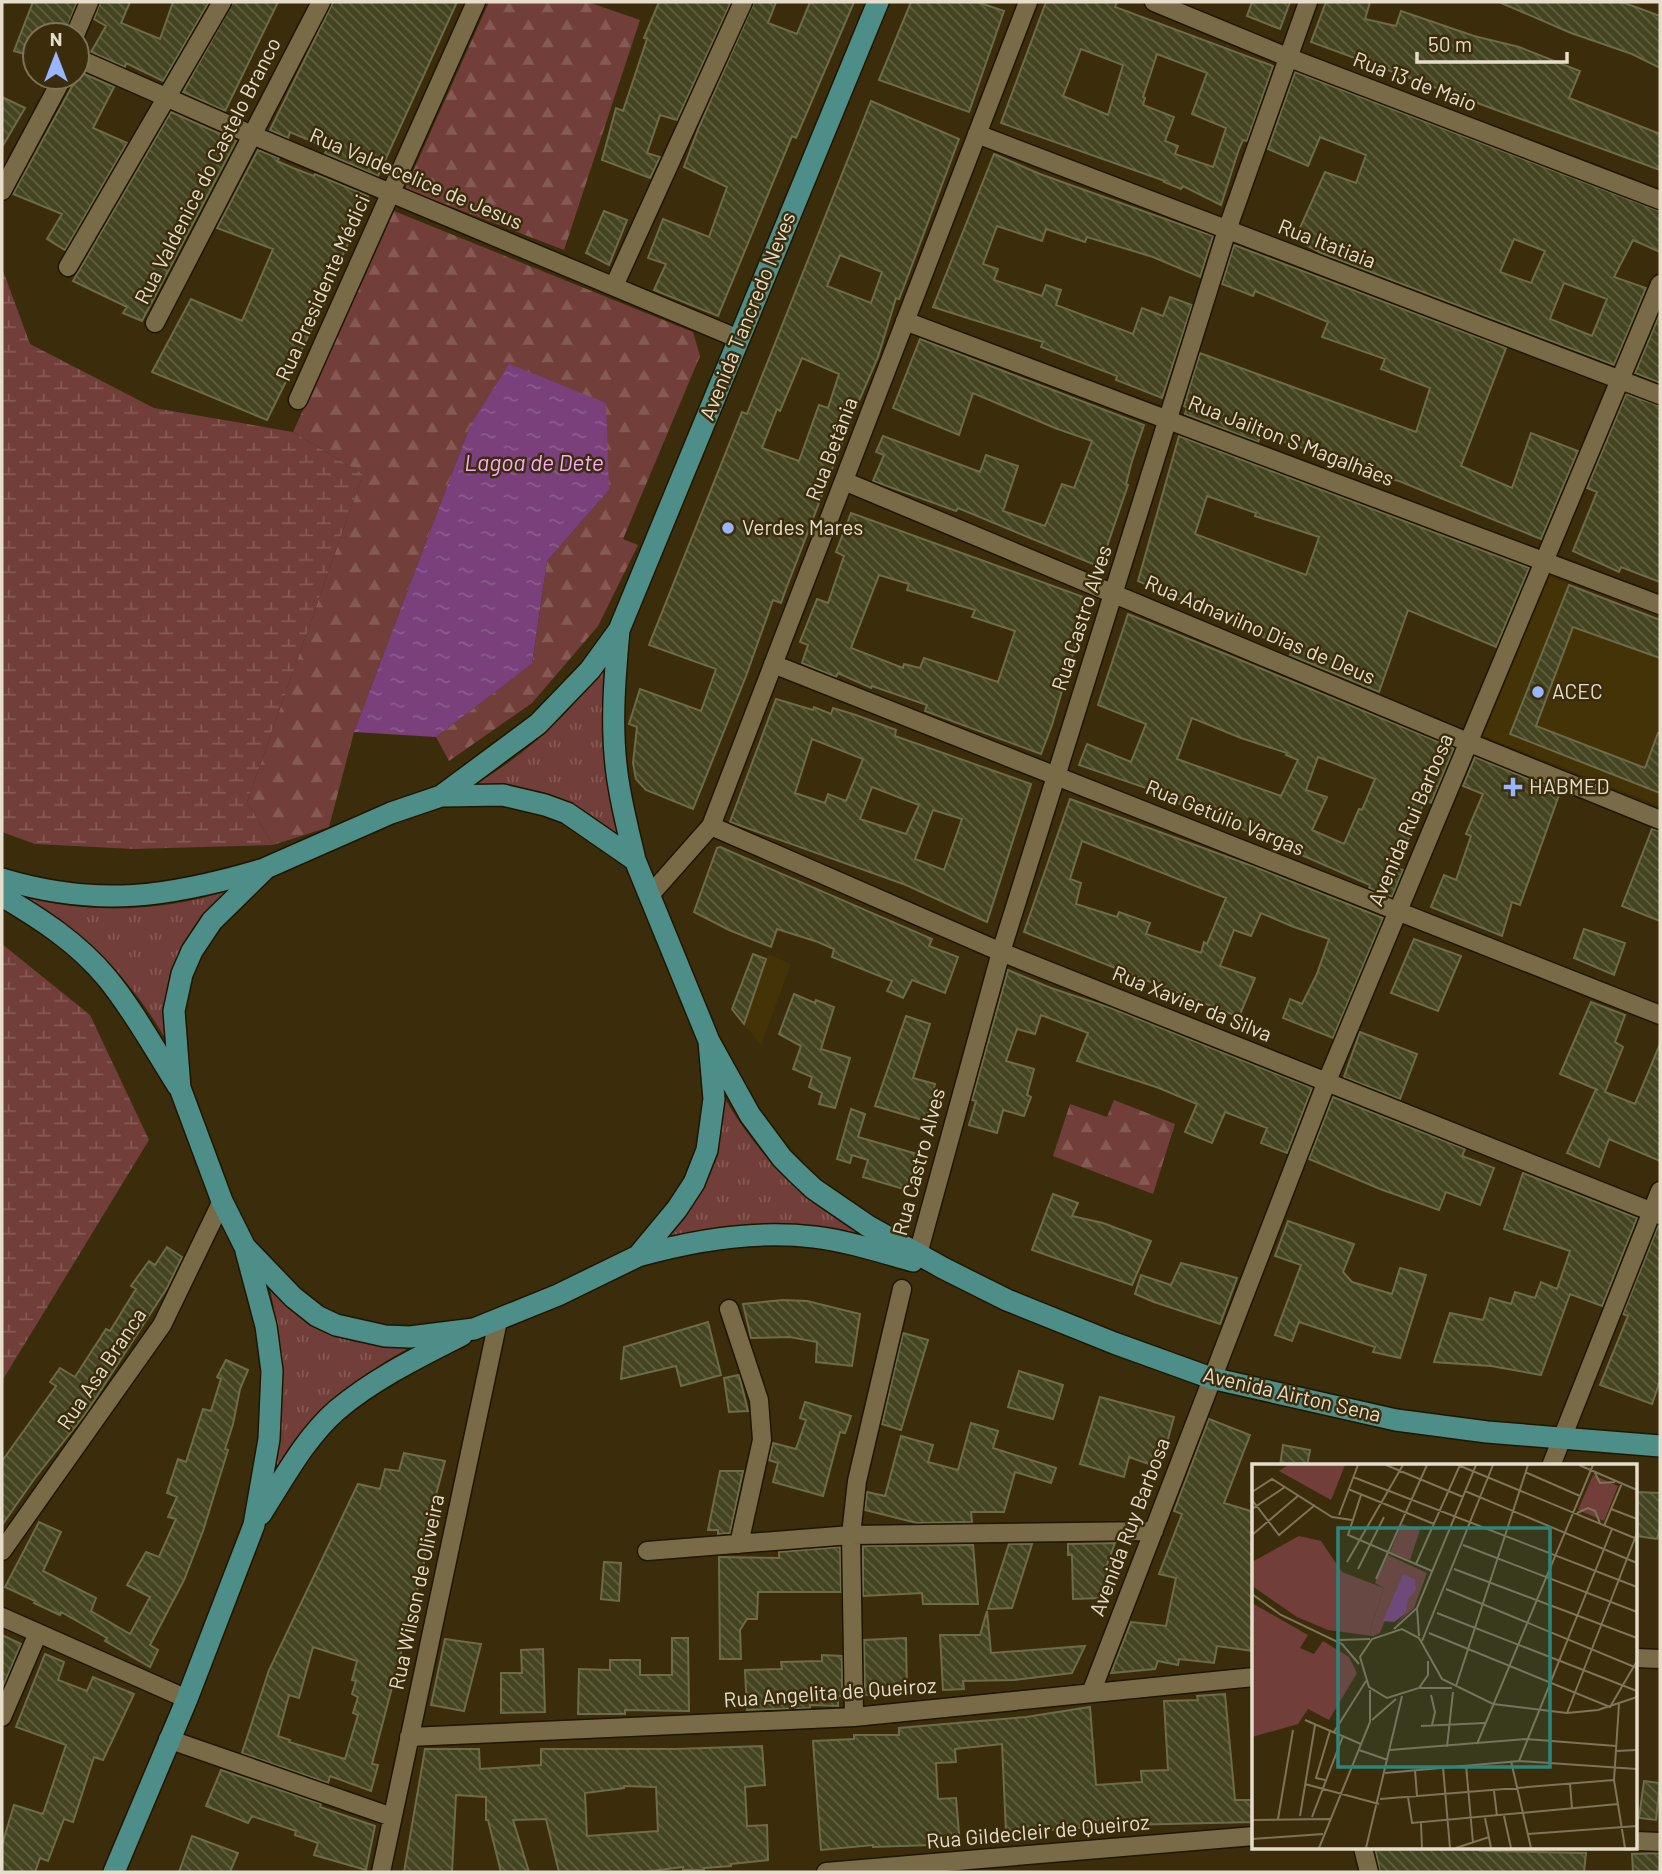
<svg xmlns="http://www.w3.org/2000/svg" width="1662" height="1874" font-family="Barlow,sans-serif">
  <defs>
    <pattern id="grass-tufts" width="24" height="20" patternUnits="userSpaceOnUse" patternTransform="scale(1.75)"><rect width="24" height="20" fill="#723e39"/><path d="M3 7l-1-3M5 7V3M7 7l1-3M15 17l-1-3M17 17v-4M19 17l1-3" fill="none" stroke="#865954"/></pattern>
    <pattern id="forest-firs" width="22" height="20" patternUnits="userSpaceOnUse" patternTransform="scale(1.75)"><rect width="22" height="20" fill="#723e39"/><path d="M5 1l3.5 6h-7zM16 11l3.5 6h-7z" fill="#865954"/></pattern>
    <pattern id="wetland-marsh" width="20" height="14" patternUnits="userSpaceOnUse" patternTransform="scale(1.75)"><rect width="20" height="14" fill="#723e39"/><path d="M1 5h8M5 5V1M11 12h8M15 12V8" fill="none" stroke="#865954"/></pattern>
    <pattern id="water-ripples" width="26" height="14" patternUnits="userSpaceOnUse" patternTransform="scale(1.75)"><rect width="26" height="14" fill="#79407b"/><path d="M2 4q2-2 4 0t4 0M15 11q2-2 4 0t4 0" fill="none" stroke="#8c5b8c"/></pattern>
    <pattern id="building-back-hatch" width="6" height="6" patternUnits="userSpaceOnUse" patternTransform="scale(1.75)"><rect width="6" height="6" fill="#454421"/><path d="M-1 5l2 2M0 0l6 6M5-1l2 2" fill="none" stroke="#605f40"/></pattern>
  </defs>
  <rect width="100%" height="100%" fill="#3b2d0b"/>
  <path fill="#443307" d="M1549,576l111,44v186l-177,-70z
    M768,954l23,10 -30,81 -17,-21z"/>
  <path fill="url(#grass-tufts)" d="M604,667l-1,70 14,96c-15,-10 -30,-22 -46,-30 -30,-15 -64,-19 -97,-18 53,-31 94,-69 130,-118z
    M225,892c-42,46 -63,81 -60,146 -37,-64 -85,-109 -150,-144 71,20 139,19 210,-2z
    M725,1099c35,60 81,104 141,139l-89,-13 -56,2 -55,11c38,-44 54,-81 59,-139z
    M270,1288c12,13 25,27 40,36 28,19 68,22 100,23l-24,14 -44,32 -69,85c11,-65 10,-126 -3,-190z"/>
  <path fill="url(#forest-firs)" d="M489,2h99l52,18 -76,230 -159,-61z
    M394,211l299,121 7,24 -77,183 15,6 -40,81 -66,77 -83,58 -13,-24 96,-73 15,-103 62,-71 -139,-64 -116,306 -25,95 -56,18 -26,-43 116,-328 -70,-42z
    M1114,1100l61,24 -22,70 -100,-38 17,-52 37,13z"/>
  <path fill="url(#wetland-marsh)" d="M2,268l28,76 124,64 139,24 70,42 -116,328 26,43 -139,4 -99,-5 -33,-12z
    M2,944l88,71 59,125 -147,241z"/>
  <path fill="url(#water-ripples)" d="M509,364l97,39 3,87 -62,71 -15,103 -96,73 -82,-5 116,-306z"/>
  <path fill="url(#building-back-hatch)" stroke="#6d6b48" stroke-width="2" fill-rule="evenodd" d="M33,2h44l-13,33h-29v22l-21,-6z
    M100,2h30l-9,21 39,16 13,-37h36l-46,79 -37,-18 -1,4 -34,-15 15,-26 -12,-7z
    M233,2h45l-53,109 -42,-19z
    M333,2h124l-79,174 -53,-23 3,-5 -38,-16 -2,6 -18,-8z
    M659,2h72l-54,118 -17,-5 -13,38 13,4 -10,21 -48,-18 14,-52 7,3 24,-72 -3,-1z
    M754,2h22l-8,21 29,11 13,-32h44l-58,136 -4,-2 -74,180 -64,-26 12,-26 -18,-6 15,-39 46,18 18,-50 -43,-20 15,-40z
    M911,2h66l27,9 -35,101 -90,-32z
    M1046,2h71l-2,5 158,59 -26,75 -4,-1 -4,9 -18,56 -38,-19 -2,3 -17,-7 1,-1 -164,-58zM1081,49l42,16 -15,50 -45,-19zM1157,54l50,19 -15,41 34,14 -13,39 -38,-13 3,-8 -13,-5 9,-24 -31,-12 2,-7 -2,-1z
    M1252,2h38l-10,27 -33,-13z
    M1326,2h44l-5,17 31,7 5,-15 73,25 45,11 61,24 -11,27 91,36v36l-349,-128z
    M1499,2h123l38,14v52l-28,-14 -61,-21z
    M80,72l34,15 -21,41 34,15 -62,107 -18,-11 15,-25 -49,-20z
    M1295,72l365,139v41l-27,-12 -19,37 32,11 -32,77 -293,-112 -26,-14 30,-67 31,11 10,-28 -46,-18 -12,29 -40,-17zM1514,239l31,12 -14,32 -31,-11zM1564,283l43,16 -15,37 -42,-17z
    M2,97l23,11 -23,39z
    M871,101l88,38 -53,142 -7,18 -3,-1 -18,59 -26,60 -66,172 -5,14 -8,-3 -27,76 -53,133 -47,-19 -10,-11 -3,-16 4,-36 -8,-3 11,-35 61,22 15,-42 -67,-24 93,-233 5,2zM840,255l42,17 -11,31 -44,-17zM802,358l37,16 -11,34 -9,-3 -20,56 -37,-13 15,-39 3,2z
    M171,112l65,29 -94,180 -19,-8 4,-6 -54,-26z
    M258,150l21,8 -2,3 16,7 21,8 1,-2 53,22 1,4 -25,52 -19,50 -58,118 -115,-48 39,-73 51,22 31,-72 -56,-21z
    M994,154l46,20 173,62 -13,41 -47,-20 -66,-20 -2,5 -39,-13 -4,12 -45,-15 -14,38 15,5 -4,11 48,16 4,-11 15,5 -5,15 77,29 9,-26 21,8 7,-19 22,8 -30,93 -46,-18 1,-4 -76,-29 2,-5 -110,-35z
    M604,211l23,9 -18,45 -23,-12z
    M1234,245l272,103 -45,118 51,22 19,-55 47,18 -37,88 -142,-58 -21,-5 -52,-20 -65,-22 -3,8 -73,-28 2,-6 -3,-2 16,-53 216,79 14,-44 -49,-19 4,-10 -63,-22 6,-15 -73,-31 -2,5 -31,-12z
    M1660,313v70l-25,-10z
    M920,339l224,86 -12,36 -6,23 2,1 -28,82 -142,-59 -2,3 -83,-30 11,-26 -8,-3 7,-16 97,36 6,-17 32,11 -15,45 42,15 17,-42 12,4 18,-47 -37,-13 -82,-35 -14,42 -66,-27z
    M1626,394l34,12v176l-39,-15 -2,5 -46,-21 24,-59 -10,-4z
    M1179,436l350,132 -33,79 -88,-37 -29,82 -89,-37 2,-5 -154,-69zM1207,496l49,17 -1,3 64,21 -13,38 -111,-41z
    M851,513l238,86 -37,126 -11,29 -116,-43 2,-6 -55,-19 -1,2 -33,-15 -2,4 -34,-14 6,-18 -8,-3 17,-43 11,4 16,-47 -8,-4zM879,575l30,9 -2,6 68,20 -3,7 43,14 -17,51 -74,-24 -4,10 -16,-4 -1,4 -52,-20z
    M1569,585l91,35v38l-87,-31 -37,99 109,42 13,-35h2v60l-150,-59z
    M1128,614l326,134 -23,55 -6,-3 -11,26 -18,41 7,3 -11,27 -23,-9 1,-3 -155,-68 -67,-25 1,-3 -70,-24 8,-21 44,18 15,-38 -48,-19zM1192,718l49,20 46,15 -1,2 12,5 -17,36 -104,-37zM1318,757l57,22 -13,31 -3,-1 -15,35 -32,-14 15,-33 -21,-7z
    M776,699l37,11 1,-3 17,7 2,-6 23,7 40,15 -1,6 136,48 -44,138 -81,-37 -176,-63zM812,739l51,20 -17,42 -18,-7 -3,9 -30,-10zM872,787l47,18 -13,29 -46,-15zM933,810l29,9 -18,51 -29,-11z
    M1475,757l85,35 -40,113 -8,-3 -10,34 -71,-29 13,-32 12,5 15,-44 -5,-2 17,-40 -20,-8z
    M1070,799l193,71 120,48 -50,120 -50,-20 7,-19 12,5 15,-30 12,-35 -35,-12 -33,-14 -10,23 -17,-6 -14,36 35,12 -16,39 -215,-85zM1082,841l144,57 -19,46 -3,-2 -3,11 -55,-19 4,-11 -31,-11 -2,5 -41,-13 5,-21 -11,-4z
    M1652,829l8,2v90l-38,-15z
    M720,847l212,92 -3,7 29,11 -13,36 -33,-13 -9,18 -16,-7 5,-10 -60,-24 2,-8 -16,-7 -41,-13 -6,18 -42,-17 -35,-18 23,-64z
    M1584,929l41,14 -11,32 -40,-17z
    M1414,939l47,17 -23,55 -47,-18z
    M753,954l13,5 -22,65 -12,-15z
    M1008,970l43,18 60,20 201,80 -25,65 -26,-10 6,-15 -42,-16 -13,31 -27,-11 12,-28 -38,-16 -82,-27 11,-28 -47,-18 -6,19 -18,-5 -11,32 28,8 -7,26 4,2 -7,19 -21,-6 -6,23 -28,-8 7,-24 -4,-1z
    M794,994l21,9 1,-3 18,7 -13,42 29,9 -15,50 -16,-4 3,-11 -13,-6 3,-10 -19,-8 8,-23 -22,-12z
    M1591,1002l34,13 -10,27 8,5 -18,45 30,12 25,-60v117l-51,-22 -10,28 -32,-14 29,-64 2,1 -38,-16z
    M906,1016l24,8 -17,54 22,6 -9,37 -51,-15z
    M1360,1032l57,22 -17,45 -56,-22z
    M1333,1097l132,52 -3,7 32,12 -14,37 -34,-13 -7,18 -59,-21 -71,-30z
    M851,1109l14,5 -7,23 59,17 -10,36 -44,-13 5,-17 -16,-5 -2,8 -13,-4z
    M1523,1173l114,45 -35,88 -32,-12 -29,81 -50,-9 -57,-4 16,-49 33,7 7,-22 21,6 4,-12 20,6 6,-16 16,7 13,-38 -66,-22z
    M1053,1194l25,9 -6,13 31,7 48,18 -19,44 -100,-35z
    M1288,1221l66,23 -11,28 9,10 40,12 8,-26 26,7 -26,83 -27,-6 2,-5 -76,-25 -7,19 -17,-6 26,-70 -26,-9z
    M1658,1226h2v155l-8,23 -52,-19 28,-69 -5,-2z
    M167,1247l15,10 -15,31 -81,125 -51,65 -33,47v-64l54,-75 -6,-4 10,-14 15,9 31,-48 4,2 26,-42 -5,-3 18,-25 6,4z
    M1181,1263l56,15 -17,46 -66,-22 -19,-8 6,-19 30,10z
    M783,1300l24,1 53,13 -8,52 -36,-4 1,-20 -27,-5 -39,1 -8,-34z
    M708,1322l13,53 -40,11 -5,-20 -55,13 3,-32z
    M903,1333l25,7 -27,90 -19,-6z
    M226,1360l22,10 -8,19 -7,35 -8,25 3,1 -25,81 -19,49 -34,65 8,5 -8,17 -45,-26 2,-3 -46,-26 -1,3 -26,-12 1,-2 -30,-14 34,-65 22,10 -18,39 53,27 -5,13 39,23 20,-37 -23,-12 19,-33 13,5 17,-38 -8,-2 9,-20 -10,-4 11,-34 8,3 17,-53 8,2 10,-32 -4,-2z
    M1019,1371l44,14 -10,34 -45,-12z
    M739,1375l9,36 -19,1 -5,-34z
    M1100,1397l74,20 -14,51 -31,-11 -5,20 -44,-13z
    M805,1402l46,14 -6,17 -5,-1 -17,64 -50,-14 5,-19 -9,-3 4,-17 23,6 10,-29 -6,-2z
    M1209,1419l41,16 -26,68 30,9v139l-37,-5 -3,17 -35,-4 -1,6 -20,-4 -3,8 -44,4 20,-51 35,4 10,-48 -17,-4 23,-60 -8,-3z
    M971,1423l27,8 -5,17 63,20 -5,15 -36,-11 -11,40h-33l1,10 -55,1 -52,-13 2,-18 18,4 16,-60 32,9 -5,17 30,8z
    M1283,1445l27,5 -3,16h-27z
    M404,1453l41,8 -11,41 -11,66 -51,196 6,1 -7,26 -41,-15 -2,7 -86,-30 27,-83 89,-186 22,5 5,-20 14,2zM313,1647l44,14 -5,19 4,1 -4,13 6,3 -5,16 5,2 -13,44 -56,-17 1,-2 -12,-4 11,-41 10,3z
    M720,1471h23l-13,62 -12,1v-4h-10z
    M1636,1492l24,1v35l-3,11 -21,-3z
    M1115,1543l-9,24h8l-10,31 -31,1 -1,-44h-4v-11z
    M1009,1544h23l-20,64 -24,1z
    M973,1545l5,59h-55l-1,-11 -59,3v-50z
    M840,1547l1,45h-83l-1,27h-10l-7,11 1,29h-21l-1,-102 60,1v-6z
    M604,1562l17,1 -2,38 -18,-2z
    M987,1611l4,42 94,-7 -13,27 -58,7 -51,1 1,8 -21,1 -3,-55h40z
    M2,1635l19,9 -19,45z
    M672,1638h16l1,73 -64,-1v4h-47l1,-45 31,1v-10h30v15h32z
    M906,1638l1,55 -42,2 -1,-55z
    M445,1639l36,5 -17,67 -33,-6z
    M543,1649l2,63 -44,1v-40h21l-1,-23z
    M45,1654l19,8 -6,18 29,11 6,-14 41,17 -31,66 -9,-3 -21,65 -9,-3 -16,42 -8,-3 -5,14h-33v-27l12,-40 29,9 23,-69 -50,-18z
    M822,1655l20,1v40h-4v10l-28,-1v3l-63,2 -2,-40 37,-1 -1,-7 41,-1z
    M1225,1694l10,106h19v22l-130,3 -118,8 -4,-89 -47,5 1,13 -20,1 2,36 18,-1 4,46 -87,3v-2l-52,5 -8,-109 41,-2v-4h45v-7l127,-11 64,-10 6,78 46,-3 -1,-11 27,-1 -4,-69 34,-1 -1,-4z
    M762,1746l3,39 -20,2 2,39 20,-1 1,35 -37,4v2l-27,2v2h-21v-3l-39,5h-85l-13,-53 -33,1 16,52h-28l-13,-52h-2v-23l-30,-2 -4,77h-48l21,-123h54l1,20 61,-4v-16h135zM624,1786l32,1 2,44 -71,5 -2,-43 39,-5z
    M221,1770l100,34 -1,3 55,19 -9,44 -52,-15 4,-12 -23,-8 1,-4 -44,-15 -4,7 -42,-17z
    M1644,1781l16,2 -4,37 -17,-2z
    M192,1836l46,17 -8,19h-51z
    M1375,1848h105v3l106,2 -2,19h-204z
    M1660,1853v19h-27l-1,-18z"/>
  <g fill="none" stroke-linecap="round" stroke-linejoin="round">
    <g stroke="#201600" stroke-width="21">
      <path id="street" d="M1154,2l133,55 373,143
        M75,35l14,-33
        M77,58l175,77 487,204
        M977,134l683,261
        M2,191l61,-114
        M68,267l154,-265
        M614,286l129,-284
        M905,321l755,284
        M155,323l166,-321
        M298,400l178,-398
        M844,481l626,262 190,77
        M773,664l887,351
        M711,826l290,126 659,263
        M650,895l61,-69 317,-824
        M918,1254l83,-302 226,-722 81,-228
        M729,1309l30,91 3,40 -23,104
        M1551,1466l109,-275
        M2,1551l160,-226 60,-124
        M647,1551l204,-16 303,-4
        M2,1617l185,82
        M1636,1658l24,1
        M1091,1693l236,-612 333,-797
        M2,1717l36,-84
        M854,1717l-3,-182 6,-54 45,-192
        M409,1737l445,-20 400,-40
        M168,1739l224,78
        M1636,1841l24,1
        M1363,1848l6,24
        M381,1872l117,-551
        M826,1872l428,-36"/>
    </g>
    <g stroke="#201600" stroke-width="24">
      <path id="primary" d="M619,630c-4,45 -8,90 -3,135 3,32 12,64 19,95
        M441,796l97,-72 52,-54 29,-40 259,-628
        M2,879c96,29 168,18 262,-10
        M2,896c39,23 76,47 105,82 27,33 48,72 71,108
        M709,1041l5,58 -7,51 -13,33 -17,26 -39,47 -80,39 -84,34 -64,8 -25,-1 -49,-11 -19,-9 -24,-19 -48,-50 -23,-46 -42,-113 -6,-77 8,-37 10,-23 20,-30 54,-53 125,-55 50,-17 62,-1 42,10 22,8 68,47 74,181 41,74 32,43 15,15 17,16 54,37 75,42 64,32 107,43 97,35 185,42 91,12 173,14
        M638,1256c57,-16 117,-26 176,-19 34,4 67,15 99,24
        M261,1514c23,-36 44,-76 76,-104 38,-32 82,-53 125,-75
        M114,1872l73,-173 67,-174 15,-86 3,-68 -6,-45 -20,-75"/>
    </g>
    <use href="#street" stroke="#796a48" stroke-width="18"/>
    <use href="#primary" stroke="#4d8e88" stroke-width="21"/>
  </g>
  <g fill="#97b6fd" stroke="#3b2d0b" stroke-width="2.5">
    <circle cx="728" cy="528" r="7"/>
    <circle cx="1538" cy="692" r="7"/>
    <path d="M1509.5 776.5h7v7h7v7h-7v7h-7v-7h-7v-7h7z"/>
  </g>
  <g text-anchor="middle" stroke-width="5" stroke-linejoin="round" paint-order="stroke">
    <g font-size="21" fill="#e6ddcb" stroke="#3b2d0b">
      <text transform="translate(1415 82) rotate(21)" y="7">Rua 13 de Maio</text>
      <text transform="translate(208 171) rotate(-63)" y="7">Rua Valdenice do Castelo Branco</text>
      <text transform="translate(416 179) rotate(23)" y="7">Rua Valdecelice de Jesus</text>
      <text transform="translate(1327 244) rotate(21)" y="7">Rua Itatiaia</text>
      <text transform="translate(323 288) rotate(-66)" y="7">Rua Presidente Médici</text>
      <text transform="translate(748 316) rotate(-68)" y="7">Avenida Tancredo Neves</text>
      <text transform="translate(1291 441) rotate(21)" y="7">Rua Jailton S Magalhães</text>
      <text transform="translate(832 449) rotate(-69)" y="7">Rua Betânia</text>
      <text transform="translate(1082 618) rotate(-72)" y="7">Rua Castro Alves</text>
      <text transform="translate(1260 630) rotate(23)" y="7">Rua Adnavilno Dias de Deus</text>
      <text transform="translate(1225 818) rotate(22)" y="7">Rua Getúlio Vargas</text>
      <text transform="translate(1411 820) rotate(-67)" y="7">Avenida Rui Barbosa</text>
      <text transform="translate(1192 1004) rotate(22)" y="7">Rua Xavier da Silva</text>
      <text transform="translate(919 1162) rotate(-75)" y="7">Rua Castro Alves</text>
      <text transform="translate(102 1369) rotate(-56)" y="7">Rua Asa Branca</text>
      <text transform="translate(1292 1395) rotate(13)" y="7">Avenida Airton Sena</text>
      <text transform="translate(1130 1527) rotate(-69)" y="7">Avenida Ruy Barbosa</text>
      <text transform="translate(417 1592) rotate(-78)" y="7">Rua Wilson de Oliveira</text>
      <text transform="translate(830 1693) rotate(-4)" y="7">Rua Angelita de Queiroz</text>
      <text transform="translate(1038 1832) rotate(-5)" y="7">Rua Gildecleir de Queiroz</text>
    </g>
    <g font-size="21" fill="#e6ddcb" stroke="#3b2d0b" text-anchor="start">
      <text x="742" y="535">Verdes Mares</text>
      <text x="1552" y="699">ACEC</text>
      <text x="1529" y="794">HABMED</text>
    </g>
    <g font-size="23" font-style="italic" fill="#faa9fc" stroke="#3b2d0b">
      <text x="534" y="471">Lagoa de Dete</text>
    </g>
  </g>
  <g transform="translate(1252 1464)">
    <rect width="385" height="385" fill="#3b2d0b"/>
    <path d="M36,1h57l-14,35 -52,-29zM341,11l25,11 -14,35 -26,-11z" fill="#723e39"/>
    <path d="M150,60l18,6 -10,30 -20,-8zM136,91l39,18 -13,35 -19,17 11,-12 -3,-39 -23,59 -7,3 -3,-6 14,-42 -9,-5z" fill="#723e39"/>
    <path d="M47,72l22,5 21,31 42,16 -14,42 3,6 -45,-6 -31,-13 -45,-31v-24zM0,139l56,32 -8,13 14,6 9,-13 26,16 8,16 -28,47 -21,-11 -10,15 -46,13z" fill="#723e39"/>
    <path d="M151,110l12,5 1,11 -8,9 -2,14 -12,9 -11,-1z" fill="#79407b"/>
    <path fill="none" stroke="#7f7358" stroke-width="2" d="M134,1l77,32M206,1l179,74M327,1l58,25M342,7l6,12 15,-1M273,8l55,24M101,13l284,110M96,25l86,35M213,27l172,72M0,28l20,-13 60,38 20,3M109,31l-13,40 84,36M0,36l27,35 36,-30M0,45l33,-22M359,45l26,10M325,49l11,-5 7,3 5,12M87,51l19,-50M352,62l18,-43M0,71l47,-40M211,81l174,67M95,98l56,-97M164,100l44,-99M106,105l26,-52M202,105l183,69M124,115l51,-114M194,125l191,79M0,130l29,21 61,29 17,20M165,144l2,28M185,149l200,78M142,165l23,-21 59,-143M177,169l181,74 27,-46M87,176l31,-1M170,177l71,-176M176,197v14l-9,13 -32,10 -18,-11 -9,-30 12,-18 30,-10 17,9 23,41 51,25 74,9 31,-3 39,-13M204,222l72,-221M168,224h32M179,231l4,17 -3,13M367,240l-5,76 11,68M315,249l70,-180M53,256l56,24M120,256l24,-21M169,262l64,-3M82,268l32,-51M225,280l116,-279M195,283l6,-55M107,286l29,10M138,286l136,-11 90,7M364,287l21,-1M259,297l20,87M267,297l93,-232M214,301l7,78M191,303l7,81M163,306l2,26M133,309l134,-12 118,8M73,316l-9,-2 14,-47M53,320l74,20M318,320l2,24M242,327l3,25M156,333l4,26 206,-19M128,335l234,-19M48,352l15,-91M252,352l7,32M60,353l31,-81M233,354l6,30M26,355l15,-89M0,356l78,-1M169,359l1,25M276,370l109,-8M0,375l71,-5M67,384l51,-126v-32M114,384l36,-152M204,384l33,-11"/>
    <path fill="#2f857c" fill-opacity="0.15" stroke="#2f857c" stroke-width="3.5" d="M86,64h212v239h-212z"/>
    <rect width="385" height="385" fill="none" stroke="#e6ddcb" stroke-width="3.5"/>
  </g>
  <rect width="1662" height="1874" fill="none" stroke="#e6ddcb" stroke-width="7"/>
  <g transform="translate(56 56)"><circle r="33" fill="#3b2d0b" stroke="#7f7358" stroke-width="2"/>
  <path d="M0-5L12 26L0 18L-12 26Z" fill="#97b6fd"/>
  <text y="-10" font-size="19" font-weight="bold" text-anchor="middle" fill="#e6ddcb">N</text>
  </g>
  <path d="M1417 52v10h150v-10" fill="none" stroke="#e6ddcb" stroke-width="3.5"/>
  <text x="1428" y="52" font-size="21" fill="#e6ddcb" stroke="#3b2d0b" stroke-width="5" paint-order="stroke">50 m</text>
</svg>
